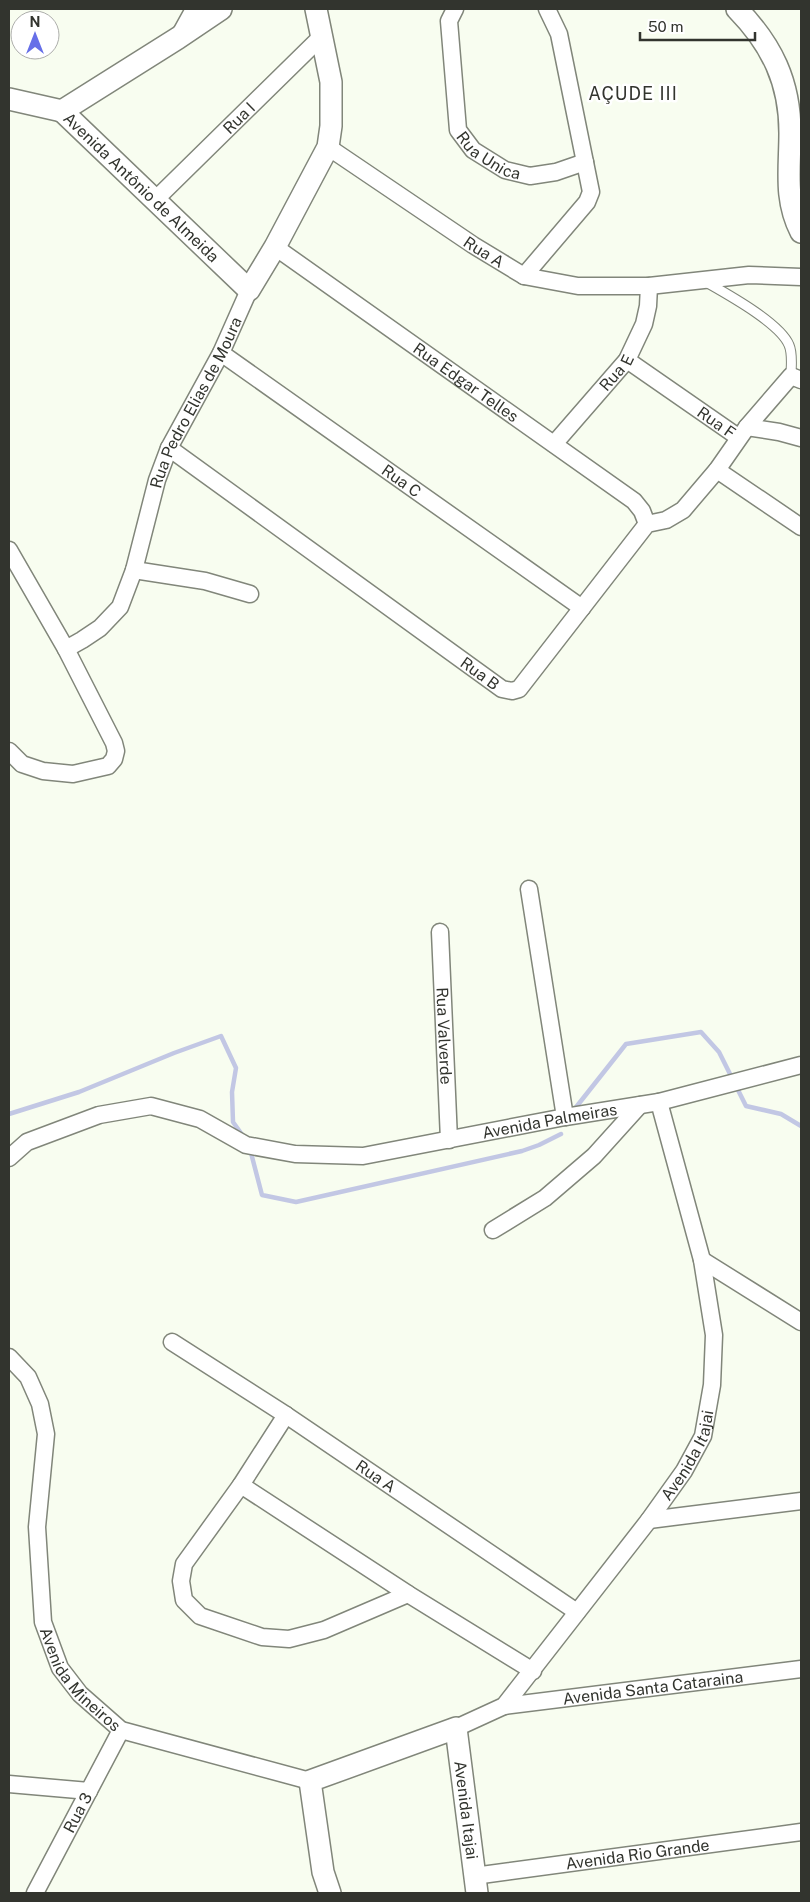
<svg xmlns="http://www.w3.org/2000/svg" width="810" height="1902" font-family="'Public Sans',sans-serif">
  <rect width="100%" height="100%" fill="#f8fdf0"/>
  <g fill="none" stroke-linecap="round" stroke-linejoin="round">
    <path stroke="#c2c7e4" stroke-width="4.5" d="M573,1111l53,-67 75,-12 18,20 27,54 35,8 20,12
      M9,1114l70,-22 95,-39 47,-17 15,32 -4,24 1,30 10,14
      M250,1149l12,46 34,7 226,-51 17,-6 22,-11"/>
    <g stroke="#81867a" stroke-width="11">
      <path id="service" d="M706,282c21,12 74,41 83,63 4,9 2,21 2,31"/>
    </g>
    <g stroke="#81867a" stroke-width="19">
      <g id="minor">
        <path id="s1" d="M455,9l-6,12 9,109 15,20 32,20 25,6 26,-4 29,-10"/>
        <path d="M178,38l16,-29"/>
        <path id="s2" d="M328,147l145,98 51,31 54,10h71l100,-11 52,2"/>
        <path id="s3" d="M156,199l166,-163"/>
        <path id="s4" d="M275,247l359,254 8,10 5,13"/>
        <path d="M524,276l63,-74 4,-10 -32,-158 -12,-25"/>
        <path id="s5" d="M221,353l361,255"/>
        <path id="s6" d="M627,360l111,77"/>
        <path d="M747,427l32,5 22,6"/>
        <path id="s7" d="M554,444l73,-84 17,-36 4,-18 1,-20"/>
        <path id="s8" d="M169,448l333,241 10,2 7,-2 128,-165 19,-4 17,-10 34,-40 30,-43 44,-51 10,4"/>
        <path d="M717,470l84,57"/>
        <path d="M9,550l57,99 48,94 2,8 -2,8 -6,7 -35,8 -30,-3 -21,-7 -13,-13"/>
        <path d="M134,570l71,11 45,13"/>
        <path id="s9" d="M66,649l16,-9 18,-12 20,-21 14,-37 23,-90 12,-32 52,-95 28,-63"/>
        <path d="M529,889l36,228"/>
        <path id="s10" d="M440,932l9,208"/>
        <path id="s11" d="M9,1158l18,-16 72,-27 52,-9 49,13 46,26 49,9 68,2 202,-39 94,-15 142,-37"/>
        <path d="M493,1230l52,-32 49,-42 46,-51"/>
        <path d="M702,1260l99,62"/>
        <path id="s12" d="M172,1342l114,73 291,197"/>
        <path id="s13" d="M9,1357l19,20 12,27 6,30 -9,93 6,95 17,46 20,26 41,36 189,51"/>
        <path d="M286,1415l-45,70 -57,79 -3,17 3,19 16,16 62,21 27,2 35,-9 84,-36"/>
        <path d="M241,1485l167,109 125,77"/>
        <path d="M649,1520l152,-19"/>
        <path id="s14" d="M504,1706l297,-37"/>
        <path id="s15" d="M456,1728l48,-22 145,-186 35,-49 19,-35 9,-51 2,-50 -12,-75 -43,-158"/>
        <path d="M9,1784l80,7"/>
        <path id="s16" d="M474,1876l327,-44"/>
        <path id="s17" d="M35,1893l86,-163"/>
      </g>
    </g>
    <g stroke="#81867a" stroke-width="24">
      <g id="tertiary">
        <path d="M737,9c35,36 53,73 53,124 0,36 -6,66 11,99"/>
        <path d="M9,99l53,12"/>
        <path id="s18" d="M62,111l187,179 26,-43 53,-100 3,-21v-44l-15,-73"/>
        <path d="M62,111l116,-73 43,-29"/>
        <path id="s19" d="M330,1893l-7,-21 -13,-91 146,-53 21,165"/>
      </g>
    </g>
    <use href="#service" stroke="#fff" stroke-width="9"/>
    <use href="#minor" stroke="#fff" stroke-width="16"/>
    <use href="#tertiary" stroke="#fff" stroke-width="21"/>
  </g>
  <g text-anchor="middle" stroke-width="5" stroke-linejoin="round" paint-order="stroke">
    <g font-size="16" fill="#32342e" stroke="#fff">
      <text dy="6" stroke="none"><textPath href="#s3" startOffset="116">Rua I</textPath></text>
      <text dy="6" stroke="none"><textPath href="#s1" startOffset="164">Rua Unica</textPath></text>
      <text dy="6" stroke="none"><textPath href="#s18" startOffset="110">Avenida Antônio de Almeida</textPath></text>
      <text dy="6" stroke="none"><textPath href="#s2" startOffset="188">Rua A</textPath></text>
      <text dy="6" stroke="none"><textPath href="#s7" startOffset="95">Rua E</textPath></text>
      <text dy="6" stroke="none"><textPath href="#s4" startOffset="234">Rua Edgar Telles</textPath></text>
      <text dy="6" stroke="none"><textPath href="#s9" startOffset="288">Rua Pedro Elias de Moura</textPath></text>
      <text dy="6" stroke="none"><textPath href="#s6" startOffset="109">Rua F</textPath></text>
      <text dy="6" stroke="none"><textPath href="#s5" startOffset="221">Rua C</textPath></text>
      <text dy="6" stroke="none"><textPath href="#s8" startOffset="384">Rua B</textPath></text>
      <text dy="6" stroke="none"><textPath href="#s10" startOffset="104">Rua Valverde</textPath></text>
      <text dy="6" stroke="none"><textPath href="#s11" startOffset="565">Avenida Palmeiras</textPath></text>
      <text dy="6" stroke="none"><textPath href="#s15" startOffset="365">Avenida Itajai</textPath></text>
      <text dy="6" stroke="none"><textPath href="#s12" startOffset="244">Rua A</textPath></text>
      <text dy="6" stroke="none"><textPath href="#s13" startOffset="346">Avenida Mineiros</textPath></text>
      <text dy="6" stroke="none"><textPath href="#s14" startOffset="150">Avenida Santa Cataraina</textPath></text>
      <text dy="6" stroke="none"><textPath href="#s19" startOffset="352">Avenida Itajai</textPath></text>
      <text dy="6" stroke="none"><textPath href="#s17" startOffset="91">Rua 3</textPath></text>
      <text dy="6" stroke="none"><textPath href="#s16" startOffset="165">Avenida Rio Grande</textPath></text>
    </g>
    <g font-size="18" letter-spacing="1" fill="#32342e" stroke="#fff">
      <text x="633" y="100">AÇUDE III</text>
    </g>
  </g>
  <rect width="810" height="1902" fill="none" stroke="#32342e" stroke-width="20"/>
  <g transform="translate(35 35)"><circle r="24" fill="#ffffff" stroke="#adaeab"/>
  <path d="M0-4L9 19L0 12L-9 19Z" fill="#666fe8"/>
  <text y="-8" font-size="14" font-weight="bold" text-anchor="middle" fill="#32342e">N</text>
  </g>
  <path d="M640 32v8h115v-8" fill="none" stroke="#32342e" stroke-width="2.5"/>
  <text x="648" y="32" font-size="15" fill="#32342e" stroke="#ffffff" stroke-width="4" paint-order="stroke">50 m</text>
</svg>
